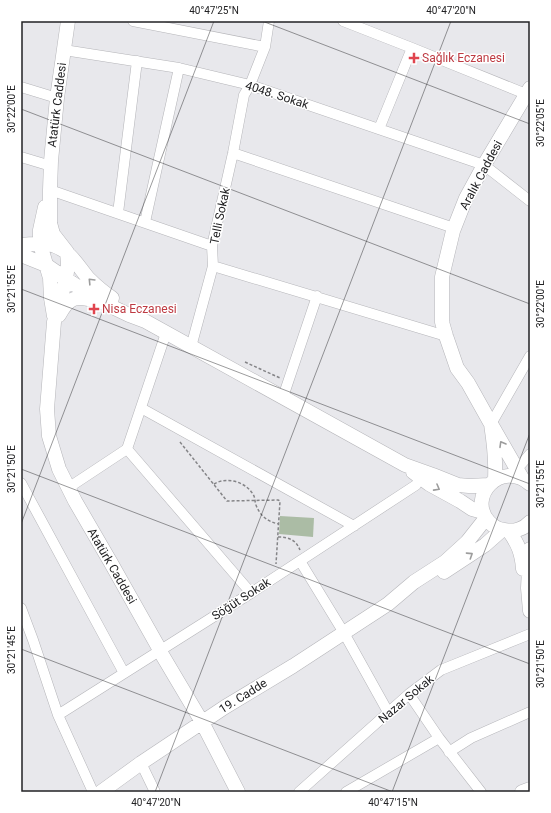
<svg xmlns="http://www.w3.org/2000/svg" width="551" height="813" font-family="Roboto,sans-serif">
  <rect width="100%" height="100%" fill="#e8e8ec"/>
  <path fill="#abbca5" d="M280,516l34,2 -1,19 -34,-3z"/>
  <g fill="none" stroke-linecap="round" stroke-linejoin="round">
    <g stroke="#b5b5b9" stroke-width="11">
      <path id="street" d="M133,21l132,26
        M343,21l69,27 114,46
        M64,50l115,18 71,17 234,80 46,36
        M21,87l36,11
        M379,129l33,-81
        M233,153l221,75
        M21,157l30,9
        M50,190l162,56
        M118,213l19,-152
        M145,222l34,-154
        M213,266l233,70
        M191,347l22,-81 -1,-20 21,-93 11,-58 6,-10 15,-38 4,-26
        M283,397l34,-101
        M141,408l213,118
        M491,424l39,-68
        M127,449l124,144
        M517,469l13,-15
        M21,483l103,190
        M68,488l59,-39 39,-116
        M300,561l44,72 44,79
        M21,608l12,32 25,75 35,77
        M409,694l30,44 42,54
        M58,715l193,-122 165,-108 4,-7
        M449,752l22,-14 59,-26
        M141,763l14,29
        M299,792l110,-98 32,-24 89,-36
        M346,792l93,-54"/>
    </g>
    <g stroke="#b5b5b9" stroke-width="15">
      <path id="secondary" d="M68,21l-11,77 -6,63 -1,29v33l3,11 14,18 1,12 -2,15 -12,43 -7,87 2,27 10,33 16,32 36,62 49,87 1,3 41,69 36,70
        M45,207l-5,23v14l10,34 1,20 3,18
        M21,245c8,-1 27,-2 34,1 15,5 23,20 33,32 7,7 15,14 24,20
        M21,255l25,10 26,18 32,20 25,12 16,6 260,144 28,10 25,10 11,1 19,-1
        M59,315c10,-18 17,-20 37,-14
        M491,424l-23,-41 -11,-15 -11,-32 -4,-14v-45l11,-46 13,-33 18,-33 46,-77
        M413,472l16,12 31,17 12,8 11,3
        M495,479c1,-19 -1,-36 -4,-55l31,54
        M530,484c-29,-25 -64,13 -41,38 4,4 10,8 16,8 9,2 19,-1 25,-8
        M509,531c9,13 13,22 14,38
        M530,549l-2,39 2,23
        M444,572l41,-27 17,-15
        M101,792l40,-29 84,-56 68,-41 95,-62 26,-22 31,-20 22,-20 19,-24
        M522,792l8,-3"/>
    </g>
    <path stroke="#848487" stroke-width="1.5" stroke-dasharray="3 2" stroke-linecap="butt" d="M245,362l35,16
      M180,442l47,59 51,-1 2,1 -4,63
      M214,484c13,-8 33,-2 40,12 1,3 1,6 2,9 4,11 12,17 23,19
      M278,537c11,0 18,3 22,13"/>
    <use href="#street" stroke="#fff" stroke-width="10"/>
    <use href="#secondary" stroke="#fff" stroke-width="14"/>
  </g>
  <defs><path id="oneway-chevron" d="M-2-3.5L2.5 0L-2 3.5" fill="none" stroke-width="1.6" stroke-linecap="round" stroke-linejoin="round"/></defs>
  <g stroke="#9c9c9c">
    <use href="#oneway-chevron" transform="translate(91 281) rotate(-134)"/>
    <use href="#oneway-chevron" transform="translate(502 444) rotate(-120)"/>
    <use href="#oneway-chevron" transform="translate(437 488) rotate(29)"/>
    <use href="#oneway-chevron" transform="translate(470 555) rotate(-33)"/>
  </g>
  <path fill="none" stroke="#222224" stroke-width="1" stroke-opacity="0.45" d="M262,21l268,103M21,109l509,195M21,289l509,195M21,469l509,195M21,524l193,-503M21,649l372,143M155,792l296,-771M392,792l138,-359"/>
  <g fill="#e0444e" stroke="#fff" stroke-width="1.5">
    <path d="M412 52h4v4h4v4h-4v4h-4v-4h-4v-4h4z"/>
    <path d="M92 303h4v4h4v4h-4v4h-4v-4h-4v-4h4z"/>
  </g>
  <g text-anchor="middle" stroke-width="3" stroke-linejoin="round" paint-order="stroke">
    <g font-size="12" fill="#be3a42" stroke="#fff" text-anchor="start">
      <text x="422" y="62">Sağlık Eczanesi</text>
      <text x="102" y="313">Nisa Eczanesi</text>
    </g>
    <g font-size="12" fill="#222224" stroke="#fff">
      <text transform="translate(277 95) rotate(18)" y="4">4048. Sokak</text>
      <text transform="translate(57 105) rotate(-83)" y="4">Atatürk Caddesi</text>
      <text transform="translate(481 175) rotate(-62)" y="4">Aralık Caddesi</text>
      <text transform="translate(220 216) rotate(-78)" y="4">Telli Sokak</text>
      <text transform="translate(112 566) rotate(60)" y="4">Atatürk Caddesi</text>
      <text transform="translate(241 599) rotate(-33)" y="4">Söğüt Sokak</text>
      <text transform="translate(243 696) rotate(-32)" y="4">19. Cadde</text>
      <text transform="translate(406 699) rotate(-40)" y="4">Nazar Sokak</text>
    </g>
  </g>
  <rect width="551" height="813" fill="none" stroke="#ffffff" stroke-width="44"/>
  <rect x="22" y="22" width="507" height="769" fill="none" stroke="#222224" stroke-width="1.5"/>
  <g font-size="10" text-anchor="middle" fill="#222224">
    <text x="214" y="14">40°47'25"N</text>
    <text x="451" y="14">40°47'20"N</text>
    <text transform="translate(11 109) rotate(-90)" y="4">30°22'00"E</text>
    <text transform="translate(540 123) rotate(-90)" y="4">30°22'05"E</text>
    <text transform="translate(11 289) rotate(-90)" y="4">30°21'55"E</text>
    <text transform="translate(540 304) rotate(-90)" y="4">30°22'00"E</text>
    <text transform="translate(11 469) rotate(-90)" y="4">30°21'50"E</text>
    <text transform="translate(540 484) rotate(-90)" y="4">30°21'55"E</text>
    <text transform="translate(11 650) rotate(-90)" y="4">30°21'45"E</text>
    <text transform="translate(540 664) rotate(-90)" y="4">30°21'50"E</text>
    <text x="156" y="806">40°47'20"N</text>
    <text x="393" y="806">40°47'15"N</text>
  </g>
</svg>
